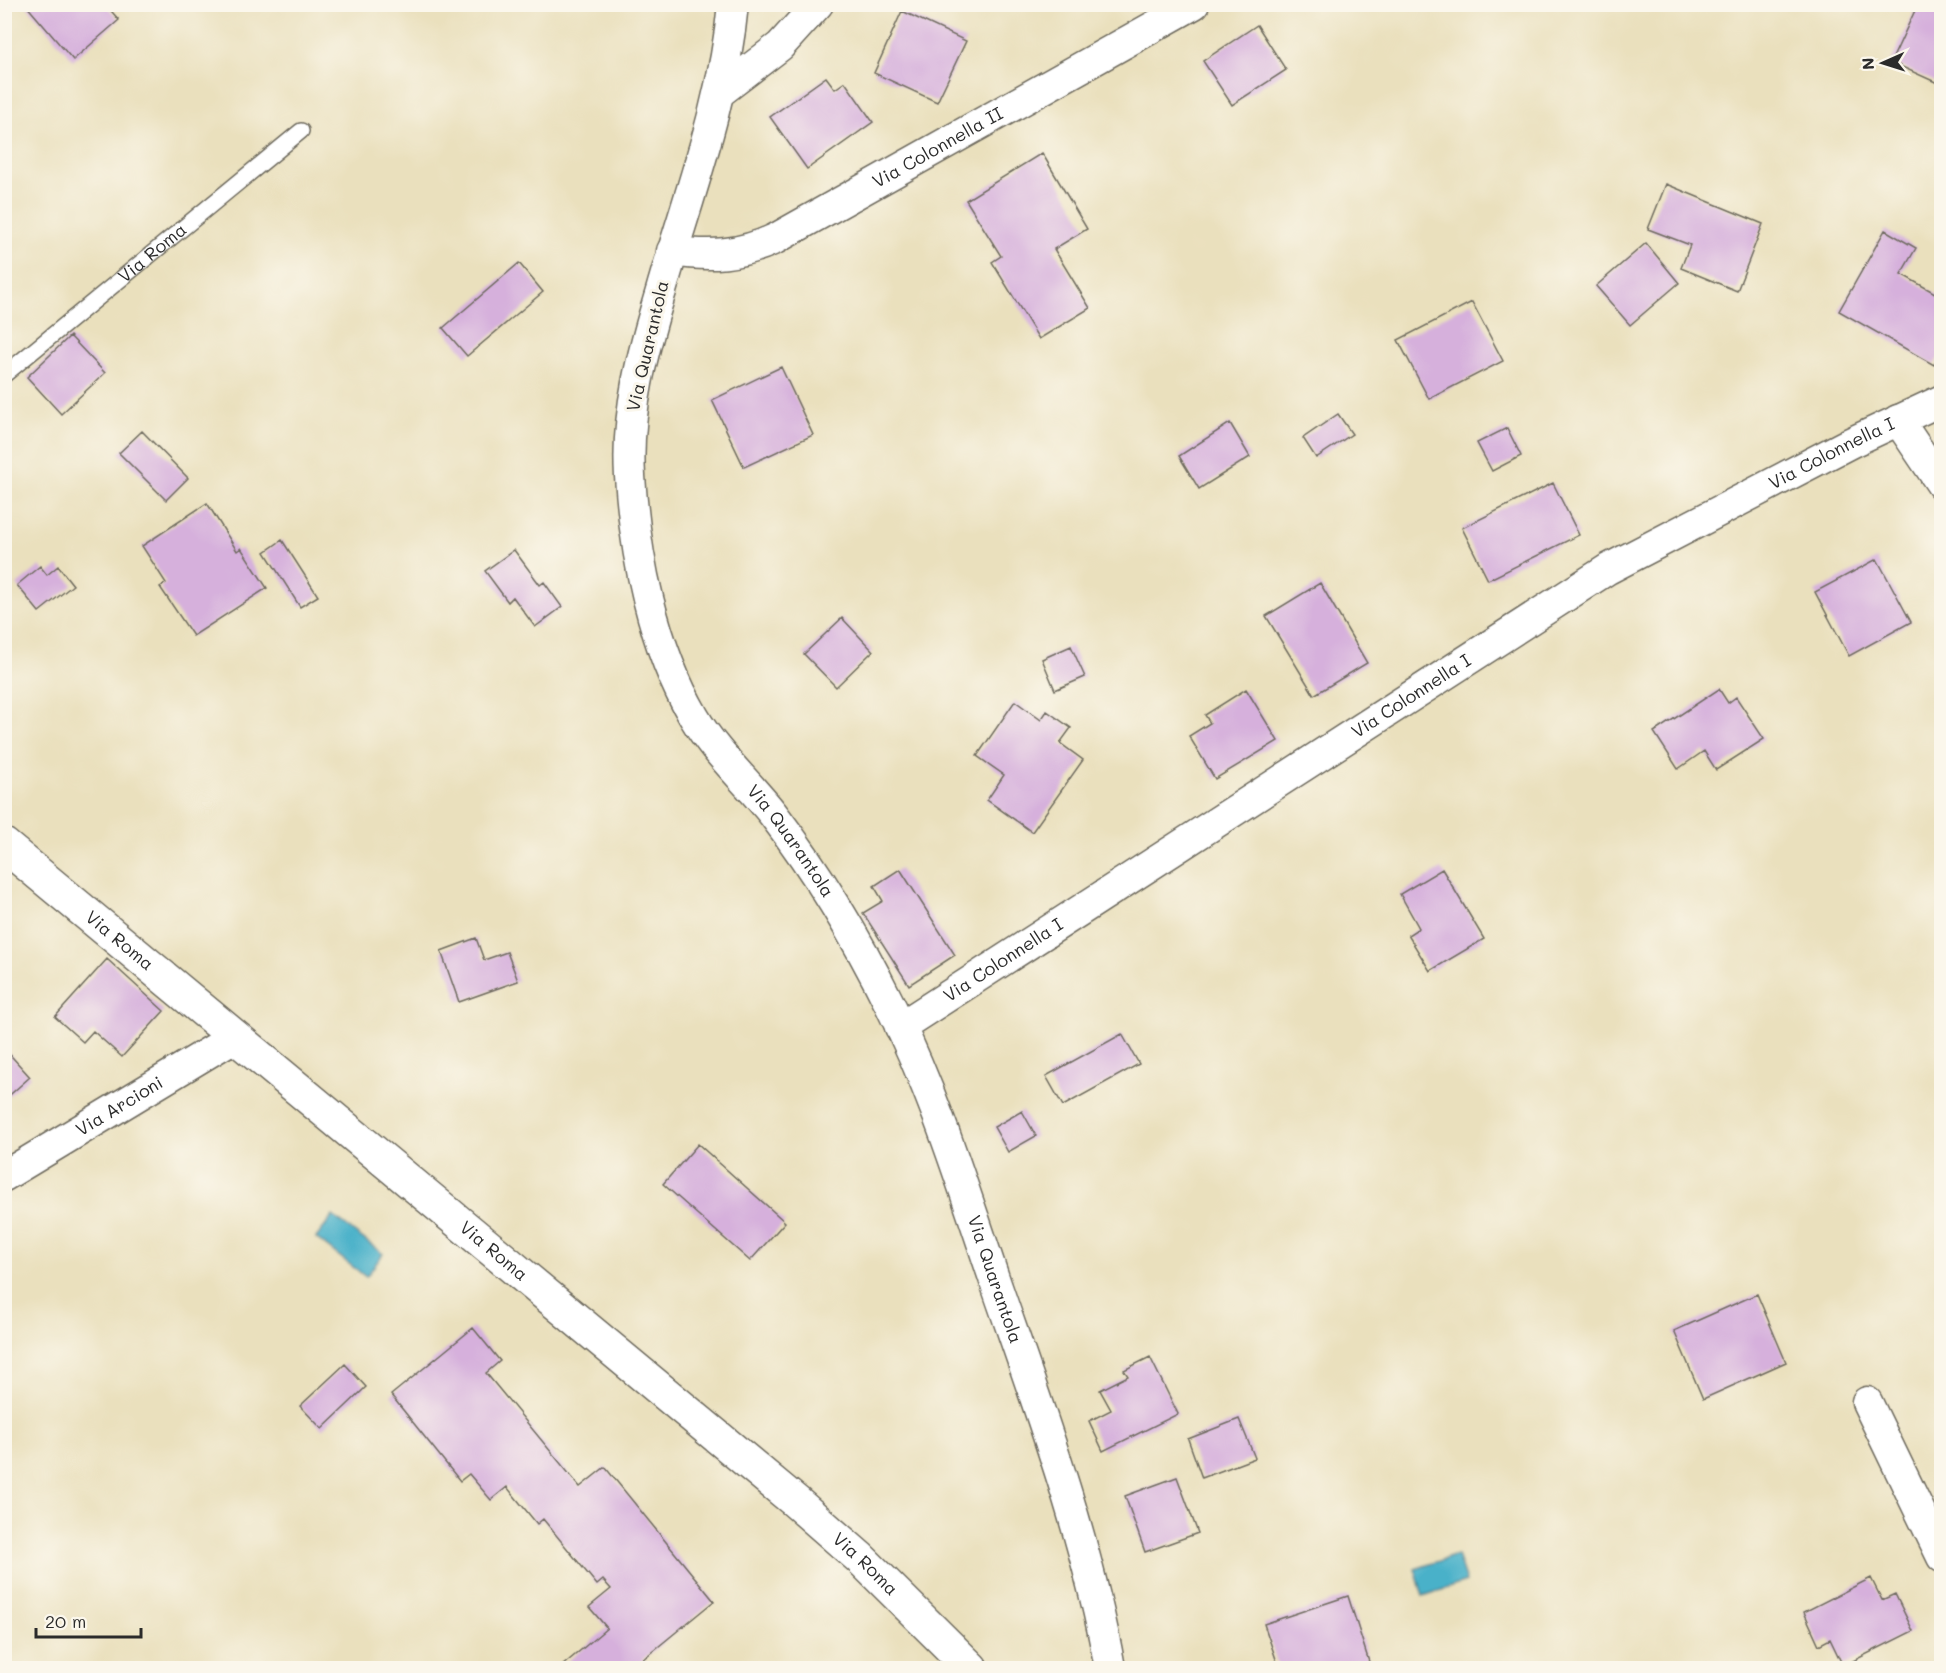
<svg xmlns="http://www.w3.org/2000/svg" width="1946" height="1673" font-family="Mali,sans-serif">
  <rect width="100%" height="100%" fill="#fbf7ec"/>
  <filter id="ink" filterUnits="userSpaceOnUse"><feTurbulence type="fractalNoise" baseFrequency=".0167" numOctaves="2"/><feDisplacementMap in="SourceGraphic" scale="12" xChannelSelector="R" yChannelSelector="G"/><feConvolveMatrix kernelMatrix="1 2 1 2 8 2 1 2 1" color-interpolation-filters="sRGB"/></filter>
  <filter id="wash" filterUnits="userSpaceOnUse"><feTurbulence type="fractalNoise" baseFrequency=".008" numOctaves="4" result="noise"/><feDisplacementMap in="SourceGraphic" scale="24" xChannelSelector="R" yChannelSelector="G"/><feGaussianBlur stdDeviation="1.35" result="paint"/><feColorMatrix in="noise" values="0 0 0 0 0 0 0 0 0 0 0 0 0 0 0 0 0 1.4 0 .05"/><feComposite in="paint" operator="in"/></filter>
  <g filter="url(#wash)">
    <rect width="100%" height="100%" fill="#eae0bd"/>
    <path fill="#4ab1c9" stroke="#3a6e7a" stroke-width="1.5" d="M333,1216l50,38 -17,23 -50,-39z
      M1457,1555l9,27 -43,14 -8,-27z"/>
    <g id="blocks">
      <path fill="#d6b0dc" d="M1918,4h24v81l-51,-23z
        M26,5h80l13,15 -46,40z
        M902,11l64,30 -29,61 -63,-29z
        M1257,25l29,45 -54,35 -29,-44z
        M826,77l9,12 10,-7 28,40 -66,47 -37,-52z
        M1042,153l45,76 -33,20 36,59 -51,31 -47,-77 9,-6 -35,-56z
        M1666,184l97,40 -26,67 -56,-23 9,-23 -42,-16z
        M1885,230l31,18 -15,26 41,23v55l-8,13 -95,-54z
        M1646,243l33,40 -49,42 -34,-39z
        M519,263l24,29 -76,64 -24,-28z
        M1472,302l31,59 -74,38 -31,-59z
        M70,336l35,37 -44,41 -34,-37z
        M781,367l32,68 -69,32 -32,-67z
        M1338,414l14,20 -36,24 -13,-20z
        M1230,423l20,34 -51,32 -20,-33z
        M1507,428l14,28 -29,15 -15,-28z
        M142,431l46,47 -22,22 -47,-47z
        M1553,483l26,52 -91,45 -26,-52z
        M207,503l30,48 4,-3 26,40 -74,48 -33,-49 6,-4 -24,-37z
        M282,540l36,56 -18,11 -35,-55z
        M514,550l26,35 4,-3 18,25 -27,20 -22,-30 -5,5 -23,-31z
        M1877,559l34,63 -62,34 -34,-64z
        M40,566l7,9 11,-9 15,19 -34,27 -22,-27z
        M1320,583l47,80 -53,32 -48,-79z
        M842,618l31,33 -37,36 -32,-33z
        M1071,646l14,31 -30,13 -13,-31z
        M1246,689l32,52 -63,38 -26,-43 21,-13 -5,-8z
        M1719,689l9,14 8,-6 28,42 -48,31 -12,-19 -26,18 -24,-37z
        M1015,701l26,19 6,-9 24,17 -11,15 23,17 -51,72 -45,-32 17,-25 -27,-19z
        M900,869l55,86 -46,30 -46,-72 20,-12 -9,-15z
        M1442,869l42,70 -54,32 -22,-36 11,-7 -19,-34z
        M476,938l8,22 23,-8 11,29 -59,21 -18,-51z
        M107,959l57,52 -42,46 -29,-26 -10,11 -28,-25z
        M1122,1034l17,30 -76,42 -17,-30z
        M4,1048l26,29 -26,23z
        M1022,1111l14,25 -28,16 -14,-25z
        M698,1144l87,78 -35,39 -87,-77z
        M1757,1294l29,68 -83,37 -29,-68z
        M473,1328l27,33 -14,12 94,114 25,-20 109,134 -72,59 7,8h-85l-2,-2 45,-38 -18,-21 22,-18 -8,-9 -6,5 -54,-66 -6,5 -30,-37 -16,13 -22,-26 -9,7 -69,-86z
        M1150,1357l28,57 -75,37 -14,-30 22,-11 -11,-20 28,-14 -4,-6z
        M345,1364l21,23 -44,42 -22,-23z
        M1239,1419l16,39 -53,20 -14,-39z
        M1177,1477l21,56 -53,19 -20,-56z
        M1871,1578l11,22 13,-6 18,37 -70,35 -13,-27 -11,6 -15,-33z
        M1348,1596l22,69 -10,3h-81l-15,-44z"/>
    </g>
  </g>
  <g filter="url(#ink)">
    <use href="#blocks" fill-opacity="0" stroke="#6e6a5e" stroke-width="1.5"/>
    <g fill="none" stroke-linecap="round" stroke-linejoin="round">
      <g stroke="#6e6a5e" stroke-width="18">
        <g id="service">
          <path id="s1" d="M4,375l297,-244"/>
        </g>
      </g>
      <g stroke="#6e6a5e" stroke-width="33">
        <g id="minor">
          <path id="s2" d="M733,4c-9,100 -45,192 -72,287 -18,60 -35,121 -31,185 5,80 23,171 64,241 21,36 53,64 79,97 45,59 84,124 117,191 46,91 75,189 108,285 43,124 89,249 112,378"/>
          <path d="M720,92l60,-46 38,-42"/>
          <path id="s3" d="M672,251c38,6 68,4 103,-12l419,-235"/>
          <path d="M1898,420l44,65"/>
          <path id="s4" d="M900,1027l708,-458 242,-126 92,-43"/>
          <path id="s5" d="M4,1176l232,-140"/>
          <path d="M1867,1402l75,155"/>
        </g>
      </g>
      <g stroke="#6e6a5e" stroke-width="36">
        <g id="secondary">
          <path id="s6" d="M4,845l792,657 64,56 111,110"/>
        </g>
      </g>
      <use href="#service" stroke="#fff" stroke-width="15"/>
      <use href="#minor" stroke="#fff" stroke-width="30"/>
      <use href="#secondary" stroke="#fff" stroke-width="33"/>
    </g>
  </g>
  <g text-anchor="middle" stroke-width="6" stroke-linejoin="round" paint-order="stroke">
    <g font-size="18" fill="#2b2b2b" stroke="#fbf7ec">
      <text dy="6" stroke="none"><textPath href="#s3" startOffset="292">Via Colonnella II</textPath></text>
      <text dy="6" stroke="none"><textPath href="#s1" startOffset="192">Via Roma</textPath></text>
      <text transform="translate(648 346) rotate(-77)" y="6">Via Quarantola</text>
      <text dy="6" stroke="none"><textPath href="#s4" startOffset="1095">Via Colonnella I</textPath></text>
      <text dy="6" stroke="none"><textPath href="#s4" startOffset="609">Via Colonnella I</textPath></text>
      <text dy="6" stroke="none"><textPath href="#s2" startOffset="894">Via Quarantola</textPath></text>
      <text dy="6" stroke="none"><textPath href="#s6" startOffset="150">Via Roma</textPath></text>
      <text dy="6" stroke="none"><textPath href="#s4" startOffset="123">Via Colonnella I</textPath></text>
      <text dy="6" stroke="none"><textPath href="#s5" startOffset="135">Via Arcioni</textPath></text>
      <text dy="6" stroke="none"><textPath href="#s6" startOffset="636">Via Roma</textPath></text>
      <text dy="6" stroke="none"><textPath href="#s2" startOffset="1380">Via Quarantola</textPath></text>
      <text dy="6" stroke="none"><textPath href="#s6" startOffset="1122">Via Roma</textPath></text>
    </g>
  </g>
  <rect width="1946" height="1673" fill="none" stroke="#fbf7ec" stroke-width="24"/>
  <g transform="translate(1883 63) rotate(267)" stroke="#fbf7ec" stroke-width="4.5" paint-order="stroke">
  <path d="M0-4.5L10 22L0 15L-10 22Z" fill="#2b2b2b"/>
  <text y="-9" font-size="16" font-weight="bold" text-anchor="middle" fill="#2b2b2b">N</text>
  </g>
  <path d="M36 1628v9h105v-9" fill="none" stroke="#2b2b2b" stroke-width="3"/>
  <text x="45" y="1628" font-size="18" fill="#2b2b2b" stroke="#fbf7ec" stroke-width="4.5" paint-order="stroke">20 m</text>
</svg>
